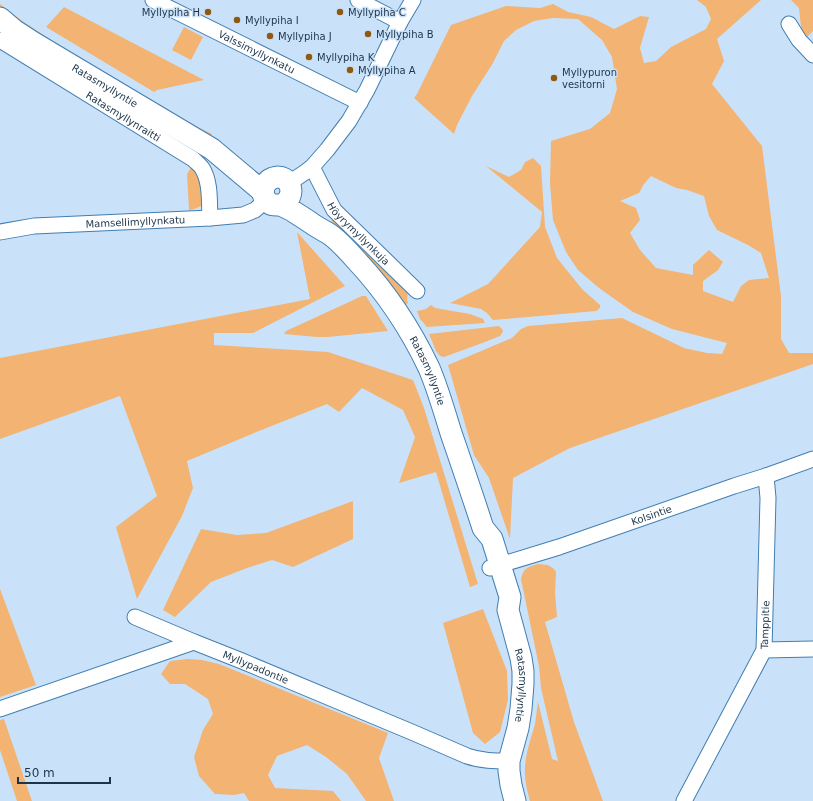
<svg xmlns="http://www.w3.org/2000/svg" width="813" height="801" font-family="'DejaVu Sans',sans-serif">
  <rect width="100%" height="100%" fill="#cae2f9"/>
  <path fill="#f2b373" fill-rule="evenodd" d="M697,0h64l-44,39 7,22 -12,23 50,62 19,150v43l8,14h24v11l-243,84 -57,30 -3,61 -21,-61 -15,-23 -26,-90 64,-27 9,-9 7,-3 94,-8 62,30 23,5 15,1 5,-11 -55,-14 -39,-17 -34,-24 -21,-18 -12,-18 -13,-32 -3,-36 1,-43 39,-12 20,-16 7,-24 -5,-32 -10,-17 -24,-21 -25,-1 -19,3 -18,9 -12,11 -11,22 -21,33 -15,29 -3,9 -40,-36 3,-4 34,-69 55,-19 34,2 13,-4 15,8 23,5 23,12 26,-13 9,1 -9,31 4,15 12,-2 15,-14 35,-18 5,-10 -5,-12zM651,176l25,12 11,2 17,6 5,20 8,14 31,15 13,8 8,25 -20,2 -8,6 -8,16 -30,-11v-10l15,-11 5,-8 -14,-12 -16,15v10l-37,-7 -16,-18 -10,-17 10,-13 -4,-12 -16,-7 19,-8 5,-9z
    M791,0h22v31l-8,8 -3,-3 -3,-28z
    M0,4l25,19 26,17 142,85 19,9 -2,2 -210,-124z
    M64,7l140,73 -47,10 -3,2 -108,-65z
    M184,27l19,10 -12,23 -19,-10z
    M533,158l8,8 4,61 12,31 25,31 18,16v3l-4,3 -103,9 -6,-7 -6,-4 -31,-6 38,-19 52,-57 2,-15 -56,-46 23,11 12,-7 4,-8z
    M193,164l7,5 4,36c-5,1 -9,5 -15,5l-2,-36z
    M334,217l74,74 -1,9 1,3 -6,5 -30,-39 -41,-48z
    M297,232l48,54 -92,47h-39v12l114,7 85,28 11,28 54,176 -8,3 -34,-115 -37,11 16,-46 -12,-27 -41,-22 -23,24 -12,-8 -68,27 -72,30 6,27 -11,28 -45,83 -21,-72 41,-31 -37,-100 -120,43v-81l310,-59z
    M362,296h4l22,35 -60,6h-11l-33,-3 2,-3z
    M431,305l4,3 35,6 13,5 2,4 -58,4 -7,-8 -3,-8 9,-2z
    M499,326l3,3 1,2 -1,2 -2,3 -15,6 -41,15 -4,-1 -4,-5 -7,-17z
    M353,501v38l-60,28 -21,-7 -25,8 -36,14 -36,35 -12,-7 38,-81 36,6 29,-2z
    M538,564l10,1 6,4 2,3 -1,21 2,24 -12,5 29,100 29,79h-73c-3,-11 -6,-22 -5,-34 1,-15 6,-29 10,-43 1,-7 2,-15 3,-22l14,57 6,2 -17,-73 -2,-22 -18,-87c3,-12 7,-12 17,-15z
    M0,589l36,96 -36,12z
    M483,609l24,62 1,29 -8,32 -15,12 -12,-11 -30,-110z
    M187,659l15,1 17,4 169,69 -9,25 15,43h-28l-19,-27 -21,-17 -19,-12 -30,11 -9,19 7,13 58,3 8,10h-92l-5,-8 -10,2 -19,-1 -16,-18 -5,-19 9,-27 10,-16 -5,-15 -23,-15h-15l-9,-10 9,-13z
    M4,719l28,82h-15l-17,-51v-30z"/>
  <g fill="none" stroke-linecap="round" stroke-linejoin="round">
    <g stroke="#417eb1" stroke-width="17">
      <g id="street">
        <path id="s1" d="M153,0l207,103"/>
        <path d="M358,0l42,22"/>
        <path d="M789,24l10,16 14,15"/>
        <path id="s2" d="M0,40l193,119c3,3 7,6 9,9 9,14 7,34 8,50"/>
        <path id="s3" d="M312,167l22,43 83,81"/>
        <path d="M289,183l15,-10 8,-6 15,-17 22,-29 18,-31 33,-68 13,-22"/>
        <path id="s4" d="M0,232l34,-6 176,-8 33,-3 12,-5 11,-10"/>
        <path id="s5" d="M490,568l69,-21 175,-61 32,-10 47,-17"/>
        <path d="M135,617l59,25"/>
        <path d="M764,650l49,-1"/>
        <path id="s6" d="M0,709l194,-67 48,19 172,72 53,23c14,5 28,5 42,5"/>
        <path id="s7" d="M684,801l80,-151 4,-152 -2,-22"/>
      </g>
    </g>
    <g stroke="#417eb1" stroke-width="23">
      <g id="secondary">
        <path id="s8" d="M0,18l14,12 20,13 178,106 51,43"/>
        <path id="s9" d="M281,205c18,-8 9,-33 -8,-27 -10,4 -13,16 -6,23 4,5 8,4 13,4 4,1 8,4 11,5 8,5 16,10 23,15 6,4 13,7 18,11 9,7 17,16 24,24 30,32 54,68 73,108 9,21 15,43 22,65 11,32 22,64 32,95l9,11 18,58 -2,13 13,48 2,13v13l-2,25 -3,19 -9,33v10l2,14 4,16"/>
      </g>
    </g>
    <use href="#street" stroke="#fff" stroke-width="15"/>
    <use href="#secondary" stroke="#fff" stroke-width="21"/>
  </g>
  <g fill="#905810" stroke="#cae2f9" stroke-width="1.5">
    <circle cx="208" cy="12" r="4"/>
    <circle cx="340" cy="12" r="4"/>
    <circle cx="237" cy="20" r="4"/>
    <circle cx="368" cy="34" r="4"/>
    <circle cx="270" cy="36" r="4"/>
    <circle cx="309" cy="57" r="4"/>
    <circle cx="350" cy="70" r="4"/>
    <circle cx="554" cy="78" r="4"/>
  </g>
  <g text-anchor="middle" stroke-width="3" stroke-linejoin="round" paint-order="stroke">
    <g font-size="10" fill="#1c354b" stroke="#cae2f9" text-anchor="start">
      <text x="200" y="16" text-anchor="end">Myllypiha H</text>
      <text x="348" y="16">Myllypiha C</text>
      <text x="245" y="24">Myllypiha I</text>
      <text x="376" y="38">Myllypiha B</text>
      <text x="278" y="40">Myllypiha J</text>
      <text x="317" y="61">Myllypiha K</text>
      <text x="358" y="74">Myllypiha A</text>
      <text x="562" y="76">Myllypuron<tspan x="562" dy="12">vesitorni</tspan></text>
    </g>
    <g font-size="10" fill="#1c354b" stroke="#cae2f9">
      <text dy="4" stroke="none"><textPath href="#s1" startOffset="116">Valssimyllynkatu</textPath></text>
      <text dy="4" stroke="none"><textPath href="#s8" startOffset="125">Ratasmyllyntie</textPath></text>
      <text dy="4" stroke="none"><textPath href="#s2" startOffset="145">Ratasmyllynraitti</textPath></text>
      <text dy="4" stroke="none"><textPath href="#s4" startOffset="136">Mamsellimyllynkatu</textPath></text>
      <text dy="4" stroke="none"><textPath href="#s3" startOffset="82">Höyrymyllynkuja</textPath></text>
      <text dy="4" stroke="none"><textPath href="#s9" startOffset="314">Ratasmyllyntie</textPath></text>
      <text dy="4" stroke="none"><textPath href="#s5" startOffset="170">Kolsintie</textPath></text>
      <text dy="4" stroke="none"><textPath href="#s7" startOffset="196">Tamppitie</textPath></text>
      <text dy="4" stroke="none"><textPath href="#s6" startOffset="272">Myllypadontie</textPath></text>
      <text dy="4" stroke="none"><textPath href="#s9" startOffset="646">Ratasmyllyntie</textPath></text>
    </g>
  </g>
  <path d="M18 777v6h92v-6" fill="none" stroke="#1c354b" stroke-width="2"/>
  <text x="24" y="777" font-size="12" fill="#1c354b" stroke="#cae2f9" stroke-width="3" paint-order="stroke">50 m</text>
</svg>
